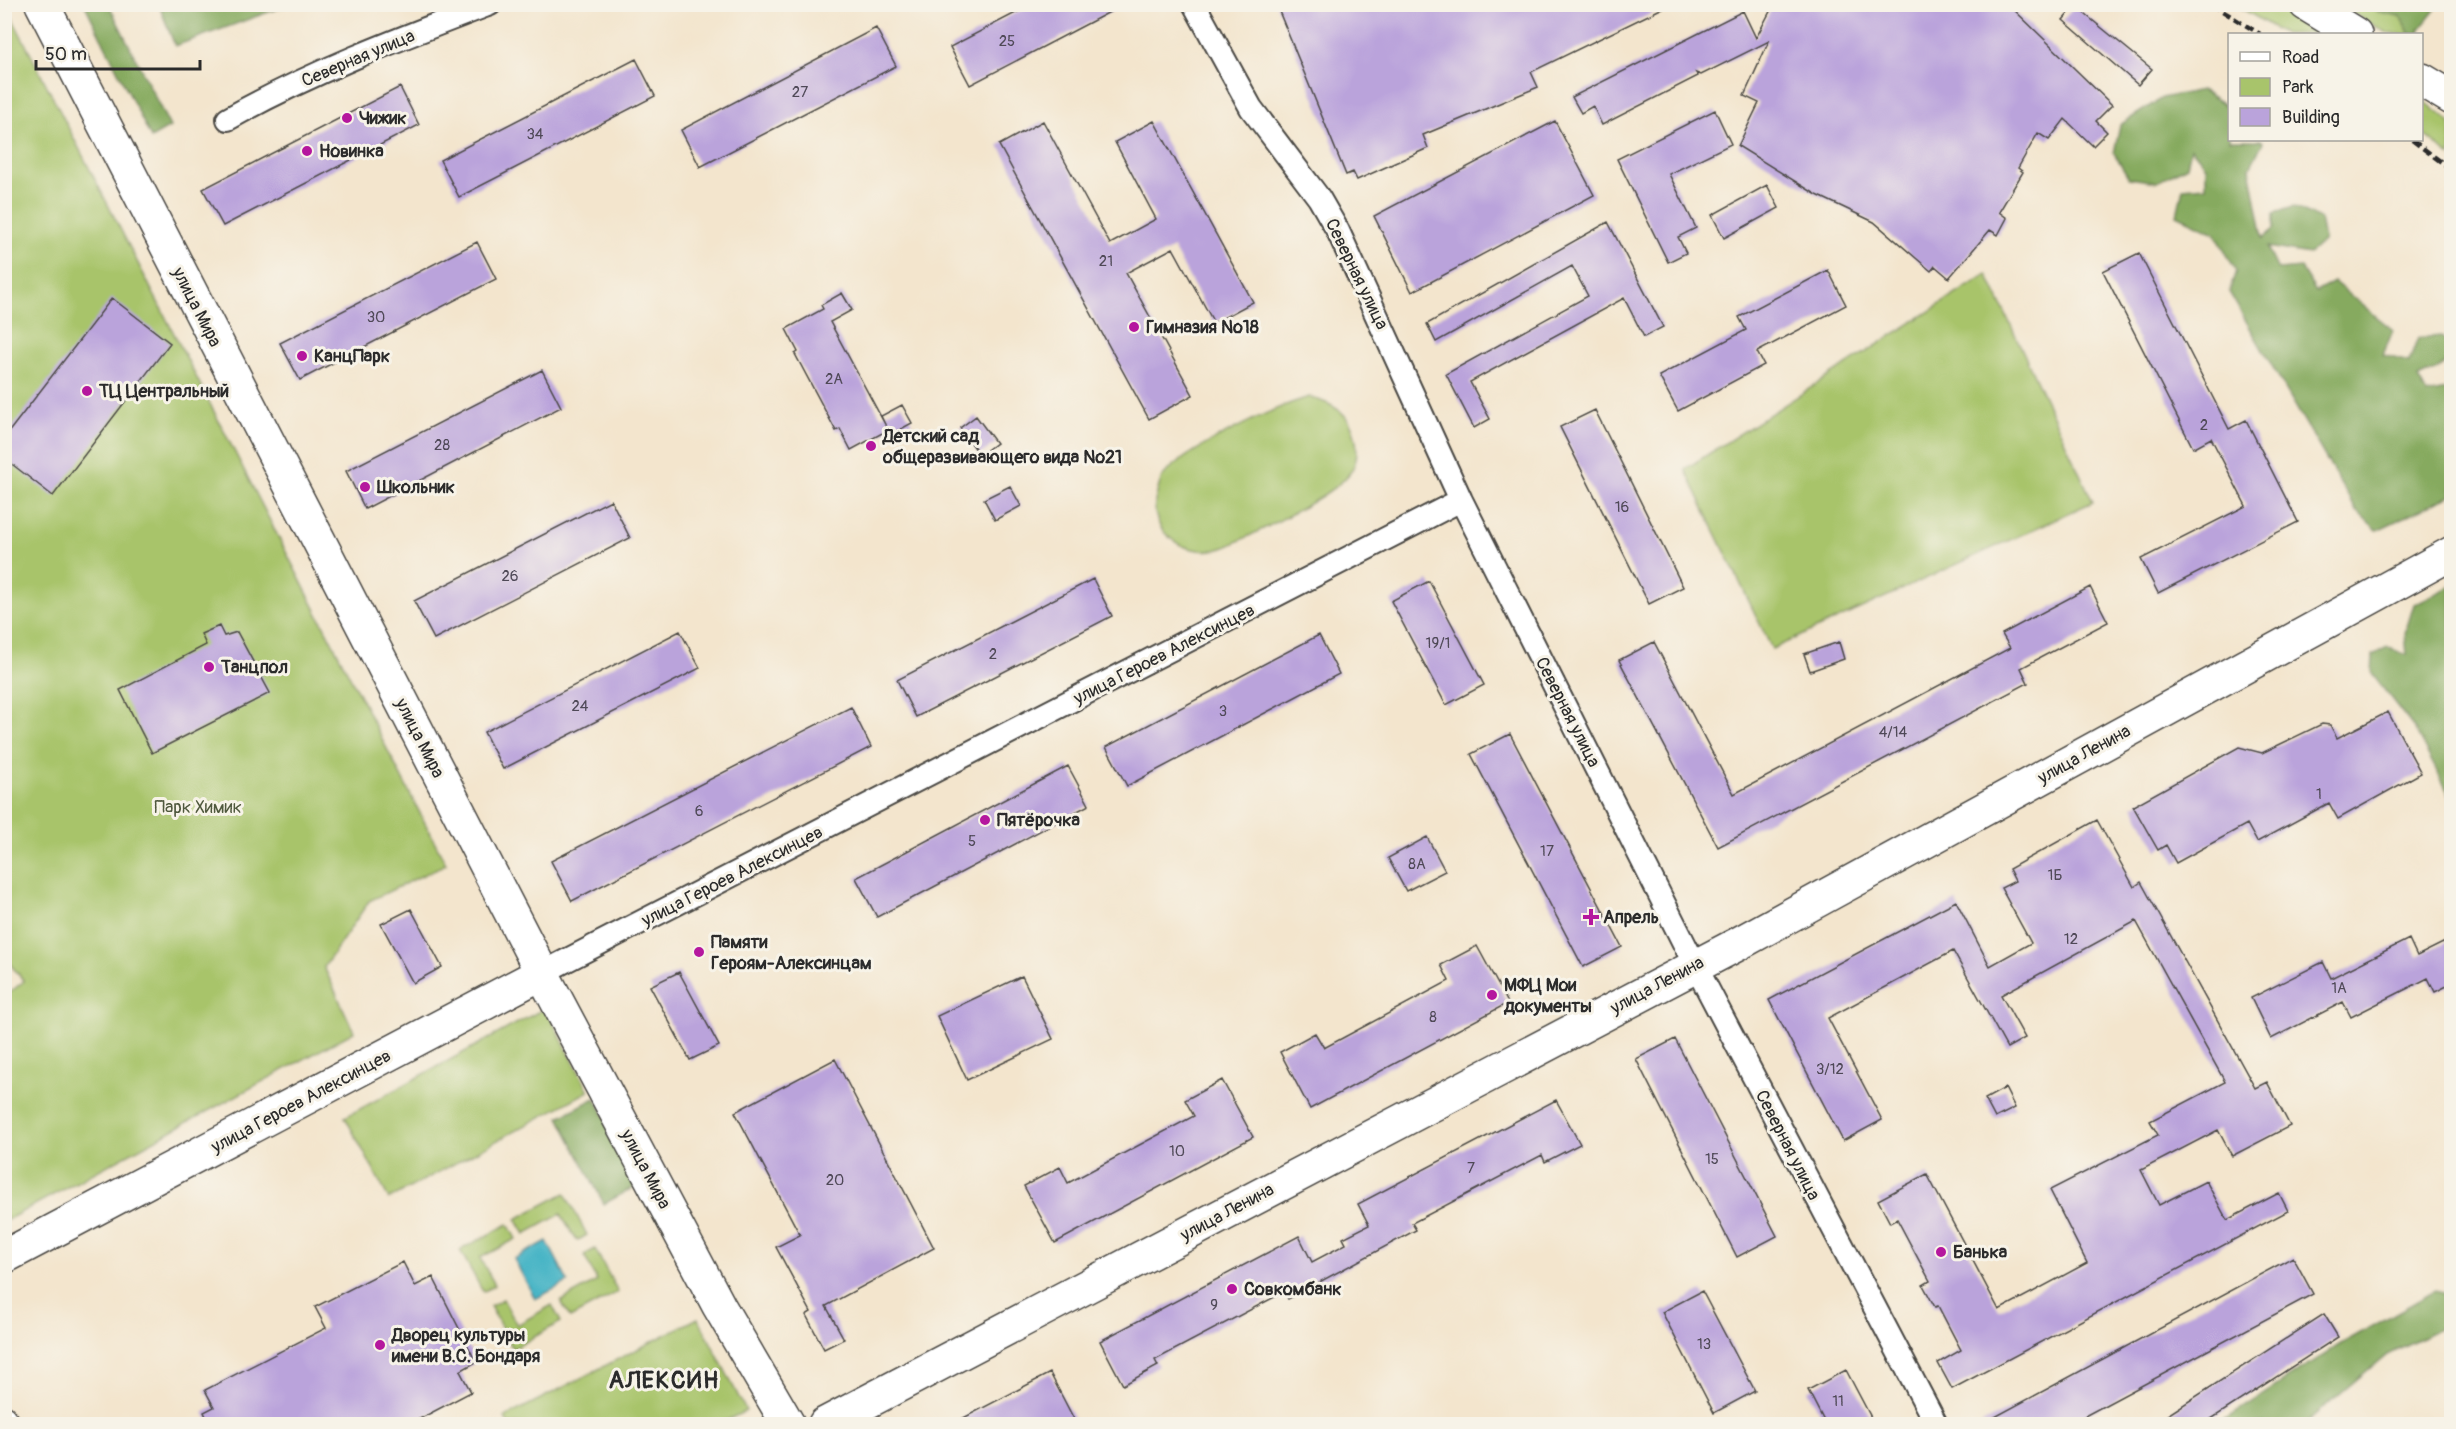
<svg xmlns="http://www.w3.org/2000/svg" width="2456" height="1429" font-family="Pangolin,sans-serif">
  <rect width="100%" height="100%" fill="#f7f3e8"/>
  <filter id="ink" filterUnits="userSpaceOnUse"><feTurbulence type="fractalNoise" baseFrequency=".0167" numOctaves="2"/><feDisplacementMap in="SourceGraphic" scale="12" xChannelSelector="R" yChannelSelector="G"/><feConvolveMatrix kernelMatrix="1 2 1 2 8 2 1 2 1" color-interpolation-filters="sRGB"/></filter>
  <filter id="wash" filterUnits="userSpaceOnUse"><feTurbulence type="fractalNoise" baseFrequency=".008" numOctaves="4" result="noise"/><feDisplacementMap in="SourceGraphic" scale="24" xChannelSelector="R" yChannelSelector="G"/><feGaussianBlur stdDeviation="1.35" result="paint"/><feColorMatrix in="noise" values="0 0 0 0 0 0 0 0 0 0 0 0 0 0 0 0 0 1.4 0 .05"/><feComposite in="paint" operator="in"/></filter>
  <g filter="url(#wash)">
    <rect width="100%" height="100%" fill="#f3e5cd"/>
    <path fill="#a8c46b" stroke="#6a784b" stroke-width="1.5" d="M5,4l441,860 -77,37 -45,66 30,65 -349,189 -1,-224 20,-16 -20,-24z
      M2236,5h18l9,5 3,-5h10l51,29h-43z
      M2339,5h34l3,6 24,5 10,18h-21z
      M2422,99l29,24v34l-29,-24z
      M1987,274l106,228 -321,147 -87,-180z
      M1310,397c22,7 40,15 45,39 3,12 3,28 -6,38 -17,22 -93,59 -121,72 -37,16 -84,-12 -71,-53 2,-6 3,-13 6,-17 20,-25 115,-71 147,-79z
      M545,1008l44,83 -200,108 -44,-82z
      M565,1193l22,42 -10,6 -16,-27 -36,20 -9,-15z
      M508,1224l8,15 -36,19 15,27 -12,7 -23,-42z
      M595,1249l23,43 -48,26 -9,-17 36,-20 -13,-26z
      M503,1299l14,26 35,-20 9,17 -48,27 -23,-43z
      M698,1318l48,93 -27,13h-211l-3,-7z"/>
    <path fill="#86aa5f" stroke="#586a45" stroke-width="1.5" d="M85,5h24l61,122 -19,11z
      M159,5v-1l129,1 -113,41z
      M2373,5v-1l66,1 -20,25 1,4h-10l-10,-18 -25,-5z
      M2201,90l28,17 1,33h31l2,2 -13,26 13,70 11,-9v-16l19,-6 27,12 4,21 -15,14 -42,-7 11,23 23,-2 15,24 18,-10 59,48 -10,25 26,7 9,-24 24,-2 9,10c1,21 -17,24 -33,32l9,16 24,-5v106l-74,35 -21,-20 -127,-218 7,-21 -21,-38 -38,-18 6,-27 23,-2v-20l-15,-18 -4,18 -30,16 -28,-4 -15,-25 6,-28 42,-27z
      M2451,586v212l-37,-70 -42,-54 1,-19 14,-8 20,8 -2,-22 9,-29z
      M595,1098l45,86 -36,20 -45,-87z
      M2435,1291l16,4v28l-64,31 -83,70h-86l121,-79z"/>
    <path fill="#49b5c6" stroke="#3a7078" stroke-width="1.5" d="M547,1241l21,41 -33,17 -21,-40z"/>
    <g id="blocks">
      <path fill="#baa3db" d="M1033,4h92l-155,81 -20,-38z
        M1276,4h395l-140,68 7,15 -115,48 5,13 -71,32 -4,-8 -7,3z
        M1774,4h234l104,101 -16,16 11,11 -14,14 -28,-27 -16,21 -11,-7 -20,35 5,4 -24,40 8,6 -9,17 -8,-5 -41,48 -14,-12 -4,5 -57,-49 -57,-27 -79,-49 21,-43 -15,-7 25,-55 -68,34 -5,-2 2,3 -96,49 -9,-19 -12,7 -9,-16 171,-86 13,27z
        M2075,6l77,63 -14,16 -75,-65z
        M876,28l20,38 -196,101 -19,-37z
        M636,59l19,37 -196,101 -19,-37z
        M400,87l19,38 -196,101 -20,-37z
        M1715,110l16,34 -62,30 27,54 -18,9 8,16 -18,9 -51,-103z
        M1043,121l67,123 46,-25 -41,-77 39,-21 99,181 -39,21 -41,-75 -47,25 67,122 -44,24 -150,-274z
        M1555,121l39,74 -182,97 -38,-76z
        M1767,185l12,23 -55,30 -12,-23z
        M1608,222l55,105 -19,10 -20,-39 -154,84 20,37 -16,9 -28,-54 142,-78 -16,-30 -136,76 -9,-18z
        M477,242l19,37 -196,101 -20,-37z
        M2139,253l90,176 17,-9 52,102 -140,71 -17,-34 105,-53 -35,-68 -18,10 -90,-177z
        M1828,270l18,35 -89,47 7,13 -86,46 -19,-35 87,-46 -7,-13z
        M842,293l10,17 -22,12 58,108 -37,20 -11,-21 -4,2 -41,-77 3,-2 -12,-23 37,-20 -2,-4z
        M112,298l58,45 -117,153 -49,-38v-20z
        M542,370l19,37 -196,102 -19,-38z
        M902,405l10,18 -22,12 -9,-19z
        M1595,410l88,177 -34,17 -89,-177z
        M976,416l20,27 -16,12 -20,-27z
        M1010,486l11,20 -26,14 -11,-21z
        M611,500l19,38 -196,101 -20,-38z
        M1093,579l19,37 -196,101 -19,-37z
        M1429,581l55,104 -38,20 -55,-104z
        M2090,587l18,35 -87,46 7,15 -310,164 -99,-187 35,-18 80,152 276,-146 -8,-14z
        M219,626l5,10 13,-4 33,61 -118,60 -32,-63 86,-45 -5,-11z
        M680,631l20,37 -197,101 -19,-37z
        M1319,635l20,39 -212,112 -21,-39z
        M1839,642l5,17 -34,12 -6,-17z
        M851,707l20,40 -299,154 -21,-40z
        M2388,712l33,61 -83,46 -9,-16 -72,39 -10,-18 -71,39 -10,-18 -8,5 -25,-44 106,-59 23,6 60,-29 8,1 7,13z
        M1510,734l112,213 -39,20 -112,-213z
        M1068,766l21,39 -212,112 -21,-39z
        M2097,820l37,67 7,-5 114,206 12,-6 23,44 -58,30 -14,-26 -77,40 18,35 47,-24 21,39 52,-27 9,18 -336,178 -14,-26 23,-13 -23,-44 -3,1 -12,-22 7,-4 -33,-62 -7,4 -12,-23 49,-26 72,136 88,-47 -37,-73 108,-55 -8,-14 75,-39 -89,-161 -135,74 24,43 -18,10 -54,-97 -125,67 54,102 -39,21 -74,-141 187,-99 34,65 41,-23 -30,-55 14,-7 -6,-12z
        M1427,837l18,34 -39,20 -18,-33z
        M411,909l31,58 -29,16 -32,-59z
        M2409,939l8,17 34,-17v45l-16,8 -7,-14 -77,39 -8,-15 -72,37 -20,-41 72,-36 8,16z
        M1477,946l31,57 -198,106 -30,-57 35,-19 9,15 125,-67 -8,-16z
        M679,972l40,74 -29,14 -40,-74z
        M1022,976l31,63 -86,41 -30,-64z
        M1675,1039l102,197 -40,21 -101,-198z
        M835,1059l99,189 -108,58 18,33 -20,10 -18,-34 5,-3 -35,-65 24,-12 -65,-123z
        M1222,1080l31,57 -198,106 -31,-57 36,-19 8,16 126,-67 -9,-16z
        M2005,1088l10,20 -20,10 -10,-19z
        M1556,1100l24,44 -35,18 -3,-7 -130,68 4,7 -128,69 -4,-7 -129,68 3,6 -35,19 -23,-44 199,-105 13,26 34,-18 -3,-6 26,-13 -11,-21z
        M2293,1257l20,37 -245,131h-88z
        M403,1262l12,24 18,-9 43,85 -16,9 11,21 -63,33h-198l-6,-13 10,-5 -9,-17 121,-62 -11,-21z
        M1702,1291l53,100 -41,22 -52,-101z
        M2324,1314l14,23 -136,88h-50z
        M1846,1370l29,55h-49l-18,-35z
        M1050,1373l27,52h-127z"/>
    </g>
  </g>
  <g filter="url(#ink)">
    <use href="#blocks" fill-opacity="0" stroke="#494743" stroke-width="1.5"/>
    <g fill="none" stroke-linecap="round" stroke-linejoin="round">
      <g stroke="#494743" stroke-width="26">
        <path id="street" d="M1194,4l57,104 68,90 19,33 123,269 234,465 241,459
          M228,119c83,-47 173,-81 262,-115
          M542,973l919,-473
          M4,1417l5,7"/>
      </g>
      <g stroke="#494743" stroke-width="36">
        <path id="secondary" d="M42,4l500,969 177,333 69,118
          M2306,4l49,30
          M2422,80l30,18
          M4,1257l538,-284
          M825,1424l911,-479 716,-392"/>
      </g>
      <use href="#street" stroke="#fff" stroke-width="22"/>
      <use href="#secondary" stroke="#fff" stroke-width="33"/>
      <path stroke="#2b2b2b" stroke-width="4.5" stroke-dasharray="9 4.5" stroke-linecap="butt" d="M2211,4l49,30
        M2412,140l40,30"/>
    </g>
  </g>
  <g fill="#b5179e" stroke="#f7f3e8" stroke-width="2">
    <circle cx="347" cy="118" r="6"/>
    <circle cx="307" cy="151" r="6"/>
    <circle cx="1134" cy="327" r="6"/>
    <circle cx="302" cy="356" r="6"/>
    <circle cx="87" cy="391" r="6"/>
    <circle cx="871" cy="446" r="6"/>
    <circle cx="365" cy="487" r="6"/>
    <circle cx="209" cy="667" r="6"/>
    <circle cx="985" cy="820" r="6"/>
    <path d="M1588 908h6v6h6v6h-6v6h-6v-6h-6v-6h6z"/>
    <circle cx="699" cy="952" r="6"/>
    <circle cx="1492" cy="995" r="6"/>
    <circle cx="1941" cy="1252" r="6"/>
    <circle cx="1232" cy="1289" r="6"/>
    <circle cx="380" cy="1345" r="6"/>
  </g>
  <g text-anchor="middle" stroke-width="6" stroke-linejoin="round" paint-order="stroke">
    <g font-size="15" fill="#4f4957">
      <text x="1007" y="46">25</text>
      <text x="800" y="97">27</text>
      <text x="535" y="139">34</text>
      <text x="1106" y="266">21</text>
      <text x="376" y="322">30</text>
      <text x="834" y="384">2А</text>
      <text x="2204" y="430">2</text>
      <text x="442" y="450">28</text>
      <text x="1622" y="512">16</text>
      <text x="510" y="581">26</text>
      <text x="1438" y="648">19/1</text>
      <text x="993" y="659">2</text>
      <text x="580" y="711">24</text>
      <text x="1223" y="716">3</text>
      <text x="1893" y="737">4/14</text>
      <text x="2319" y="799">1</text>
      <text x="699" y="816">6</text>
      <text x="972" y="846">5</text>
      <text x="1547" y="856">17</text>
      <text x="1417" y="869">8А</text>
      <text x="2055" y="880">1Б</text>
      <text x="2071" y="944">12</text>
      <text x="2339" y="993">1А</text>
      <text x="1433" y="1022">8</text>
      <text x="1830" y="1074">3/12</text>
      <text x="1177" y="1156">10</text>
      <text x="1712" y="1164">15</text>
      <text x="1471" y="1173">7</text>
      <text x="835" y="1185">20</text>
      <text x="1214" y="1310">9</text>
      <text x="1704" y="1349">13</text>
      <text x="1838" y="1406">11</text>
    </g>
    <g font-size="18" fill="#2b2b2b" stroke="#f7f3e8">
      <text transform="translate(358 58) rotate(-23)" y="6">Северная улица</text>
      <text transform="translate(1357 274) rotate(64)" y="6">Северная улица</text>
      <text transform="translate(197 307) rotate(63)" y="6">улица Мира</text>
      <text transform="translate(1164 654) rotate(-27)" y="6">улица Героев Алексинцев</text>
      <text transform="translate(1568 712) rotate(63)" y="6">Северная улица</text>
      <text transform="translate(420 738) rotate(63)" y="6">улица Мира</text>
      <text transform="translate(2084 754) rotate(-29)" y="6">улица Ленина</text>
      <text transform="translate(732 876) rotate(-27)" y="6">улица Героев Алексинцев</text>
      <text transform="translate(1657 985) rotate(-28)" y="6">улица Ленина</text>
      <text transform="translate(301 1101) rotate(-28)" y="6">улица Героев Алексинцев</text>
      <text transform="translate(1788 1145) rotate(63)" y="6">Северная улица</text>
      <text transform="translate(646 1169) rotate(62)" y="6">улица Мира</text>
      <text transform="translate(1227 1212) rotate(-28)" y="6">улица Ленина</text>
    </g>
    <g font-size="18" font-weight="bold" fill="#2b2b2b" stroke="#f7f3e8" text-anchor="start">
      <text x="359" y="124">Чижик</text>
      <text x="319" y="157">Новинка</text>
      <text x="1146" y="333">Гимназия №18</text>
      <text x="314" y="362">КанцПарк</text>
      <text x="99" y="397">ТЦ Центральный</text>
      <text x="883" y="442">Детский сад<tspan x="883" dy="21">общеразвивающего вида №21</tspan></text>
      <text x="377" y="493">Школьник</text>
      <text x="221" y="673">Танцпол</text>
      <text x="997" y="826">Пятёрочка</text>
      <text x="1603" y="923">Апрель</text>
      <text x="711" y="948">Памяти<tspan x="711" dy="21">Героям-Алексинцам</tspan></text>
      <text x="1504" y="991">МФЦ Мои<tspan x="1504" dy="21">документы</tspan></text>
      <text x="1953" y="1258">Банька</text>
      <text x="1244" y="1295">Совкомбанк</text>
      <text x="392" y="1341">Дворец культуры<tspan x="392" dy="21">имени В.С. Бондаря</tspan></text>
    </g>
    <g font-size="18" fill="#50593e" stroke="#f7f3e8">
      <text x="198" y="813">Парк Химик</text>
    </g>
    <g font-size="24" font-weight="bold" letter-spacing="1.5" fill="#2b2b2b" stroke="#f7f3e8">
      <text x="664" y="1388">АЛЕКСИН</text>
    </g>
  </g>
  <rect width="2456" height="1429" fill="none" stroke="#f7f3e8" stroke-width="24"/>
  <rect x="2228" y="33" width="195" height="108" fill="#f7f3e8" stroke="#a5a39c" stroke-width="1.5"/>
  <rect x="2240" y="52" width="30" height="9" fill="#ffffff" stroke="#a5a39c" stroke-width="1.5"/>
  <text x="2282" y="63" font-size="18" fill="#2b2b2b">Road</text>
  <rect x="2240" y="78" width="30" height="18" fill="#a8c46b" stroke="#a5a39c" stroke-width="1.5"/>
  <text x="2282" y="93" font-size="18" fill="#2b2b2b">Park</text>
  <rect x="2240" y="108" width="30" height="18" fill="#baa3db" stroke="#a5a39c" stroke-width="1.5"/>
  <text x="2282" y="123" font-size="18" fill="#2b2b2b">Building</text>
  <path d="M36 60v9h164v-9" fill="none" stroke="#2b2b2b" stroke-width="3"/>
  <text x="45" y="60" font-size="18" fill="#2b2b2b" stroke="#f7f3e8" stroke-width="4.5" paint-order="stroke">50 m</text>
</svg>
